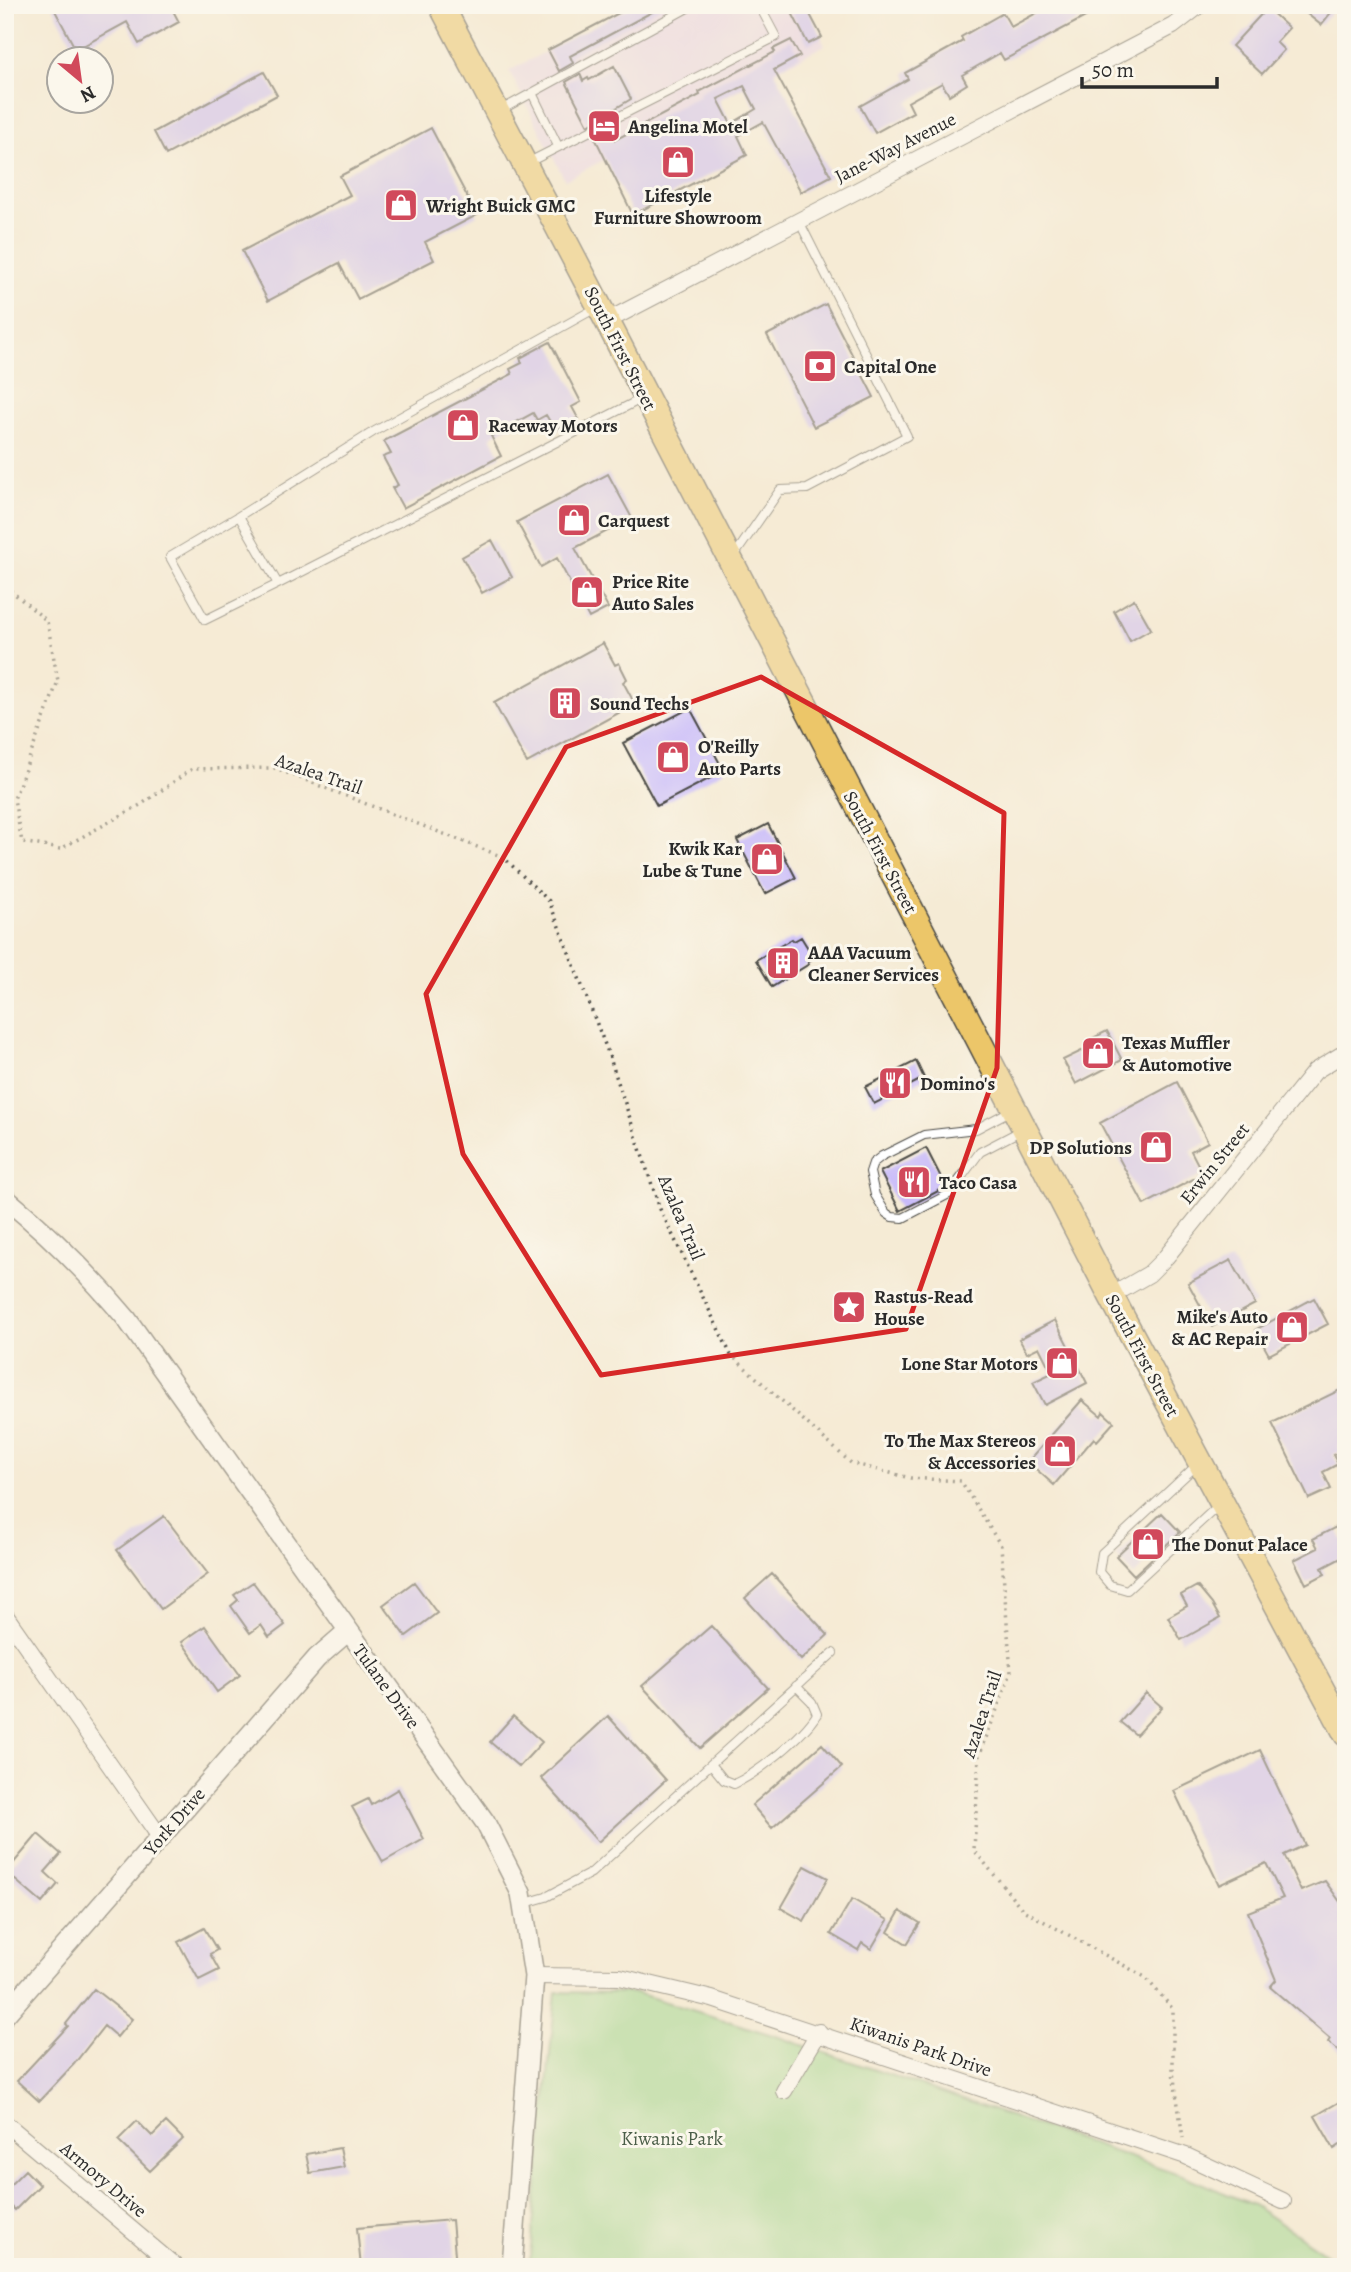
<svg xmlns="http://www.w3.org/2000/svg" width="1351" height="2272" font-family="Alegreya,serif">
  <rect width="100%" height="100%" fill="#fbf7ec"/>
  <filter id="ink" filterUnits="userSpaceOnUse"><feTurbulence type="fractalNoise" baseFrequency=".0143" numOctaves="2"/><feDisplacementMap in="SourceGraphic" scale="14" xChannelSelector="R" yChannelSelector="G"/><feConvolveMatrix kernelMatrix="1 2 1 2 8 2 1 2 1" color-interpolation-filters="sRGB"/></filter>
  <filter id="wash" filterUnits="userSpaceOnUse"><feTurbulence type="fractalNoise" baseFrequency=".00686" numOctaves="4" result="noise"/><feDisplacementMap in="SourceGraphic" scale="28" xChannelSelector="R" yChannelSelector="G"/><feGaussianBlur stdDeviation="1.57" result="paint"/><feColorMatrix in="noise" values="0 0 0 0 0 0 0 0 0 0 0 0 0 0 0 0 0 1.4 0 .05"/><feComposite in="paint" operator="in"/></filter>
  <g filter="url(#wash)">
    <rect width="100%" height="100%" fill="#f5ebd5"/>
    <path fill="#e7d2ef" d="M634,5h170l21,40 -260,135 -56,-109z"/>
    <path fill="#97d58a" stroke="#61805a" stroke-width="2" d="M556,1992l81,1 142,44 403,138 71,30 93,62h-817z"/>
    <g id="blocks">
      <path fill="#c7b9fa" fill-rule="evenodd" d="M52,5h118l9,17 -40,22 -12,-22 -51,28z
        M634,5h31l-95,51 3,7 -14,8 -11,-21z
        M788,5h17l17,32 -14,7z
        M1051,5h57l-104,55 -4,-7 -38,22 5,9 -18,11 -7,-12 -34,19 5,10 -38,21 -15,-27 48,-27 -3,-6 58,-32 -2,-4 42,-24 8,14z
        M1296,5h41l-16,20z
        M1267,8l22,20 -13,14 8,8 -22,24 -30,-28z
        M791,40l9,16 -26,14 57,106 -30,16 -38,-70 -25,14 9,19 -114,60 -39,-79 15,-7 6,11 85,-45 -1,-3 76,-40 -2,-3zM744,86l12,23 -25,15 -13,-25z
        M614,66l17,33 -43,26 -22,-43 14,-8 3,7 5,-3 1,2z
        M264,72l13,23 -111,60 -12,-23z
        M431,128l46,87 -52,27 9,18 -76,39 -19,-36 -71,38 -26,-50 108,-56 -10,-19z
        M826,304l48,93 -60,30 -47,-92z
        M550,342l31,60 -9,5 6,11 -23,12 -9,-15 -9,5 -4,-7 -42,23 10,20 -98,52 -11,-20 6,-3 -15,-28 8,-3 -7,-13 128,-67 -2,-5 12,-6 -2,-5z
        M608,474l24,44 -57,30 33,60 -19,10 -32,-60 -16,9 -24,-45z
        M492,540l20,37 -30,16 -20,-36z
        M1134,599l17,30 -21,12 -16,-30z
        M603,643l12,22 4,-2 8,16 -4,3 12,22 -108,59 -33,-60z
        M690,708l34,63 -67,35 -34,-63z
        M768,824l28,54 -31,16 -28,-54z
        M801,937l13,21 -6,3 1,3 -37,23 -16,-27 36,-21 2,2z
        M1107,1031l15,29 -46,24 -13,-24 29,-14 -3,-6z
        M916,1061l8,17 -50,26 -9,-17z
        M1177,1082l31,60 -17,9 12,23 -59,31 -44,-82z
        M926,1148l20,39 -46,24 -20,-39z
        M1231,1260l24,44 -43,23 -24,-44z
        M1314,1298l14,26 -59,31 -14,-25z
        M1055,1320l32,63 -42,22 -12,-23 19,-9 -13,-26 -12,6 -8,-14z
        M1346,1387v55l-8,4 3,5 -8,4 5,9 -15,8 8,17 -22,10 -37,-76z
        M1082,1400l19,16 2,-4 11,10 -17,19 -3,-3 -40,47 -26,-23z
        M1162,1513l18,19 -46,43 -18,-19z
        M164,1516l44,58 -47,35 -44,-59z
        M1336,1527l10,18v4l-5,3 2,5 -21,11 3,6 -19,10 -12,-24 24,-12 -5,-9z
        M772,1574l56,61 -27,25 -56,-62z
        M253,1582l32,43 -16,12 -8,-12 -11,8 -19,-27 7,-6 -4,-5z
        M414,1582l23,31 -31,23 -23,-31z
        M1197,1586l15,18 8,14 -39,22 -13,-23 19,-11 -6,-11z
        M205,1626l35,49 -23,17 -35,-50z
        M711,1626l57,62 -68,60 -58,-62z
        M1146,1693l16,14 -26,28 -16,-13z
        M513,1716l29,26 -23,25 -29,-25z
        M608,1716l58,64 -68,62 -57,-64z
        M822,1744l20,23 -70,61 -20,-23z
        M1260,1750l45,95 -21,10 17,36 24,-10 21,29v147l-18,-15 2,-3 -60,-52 6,-7 -28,-68 35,-14 -17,-35 -47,22 -45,-94z
        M398,1789l26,50 -41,23 -31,-55 16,-8 3,6z
        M38,1834l23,20 -16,18 13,12 -16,19 -36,-31z
        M805,1866l23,12 -24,43 -23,-13z
        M852,1899l36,21 -17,29 -9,-6 -4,7 -27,-16z
        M900,1911l20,12 -13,21 -19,-12z
        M204,1928l13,22 -7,4 9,16 -20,10 -21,-38z
        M94,1989l38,30 -15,18 -13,-11 -30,38 -35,37 -22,-20 51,-55 -2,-2z
        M1346,2098v43l-12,8 -19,-33z
        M137,2121l15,15 14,-14 17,17 -33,32 -32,-31z
        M340,2148l4,19 -34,6 -4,-19z
        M25,2170l15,15 -25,25 -10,-10v-10z
        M452,2220l4,47h-95l-4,-39z"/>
    </g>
  </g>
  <g filter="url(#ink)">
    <use href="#blocks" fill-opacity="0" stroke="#494844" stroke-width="2"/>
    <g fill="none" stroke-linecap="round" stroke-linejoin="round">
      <g stroke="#494844" stroke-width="10">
        <path id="service" d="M532,93l26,53
          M499,111l194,-106
          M527,163l249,-126 -17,-32
          M596,308l-223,124 -134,84 39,68 365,-186
          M239,516l-69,41 35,63 73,-36
          M734,556l46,-66 27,-1 100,-53 -108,-215
          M1012,1110l-36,19 -52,6 -42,21 -9,7 -3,9 5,23 11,18 6,4 11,1 46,-24 31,-42 42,-22
          M1199,1463l-97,90 -3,19 11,13 17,5 93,-86
          M711,1764l13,16 10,4c24,-11 69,-47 83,-70l-5,-12 -16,-16
          M522,1904l24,-7 45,-24 242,-220"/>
      </g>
      <g stroke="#494844" stroke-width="18">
        <path id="minor" d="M607,321l566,-295 27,-21
          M1111,1296l38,-22 17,-17 149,-186 31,-19
          M5,1615l155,222
          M534,1976l86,1 92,22 474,157 97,45
          M784,2091l35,-59
          M5,2123l171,144"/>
      </g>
      <g stroke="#494844" stroke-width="22">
        <path id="tertiary" d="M5,1198c44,36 84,76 121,120l359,504 36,71 13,83 -22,291
          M5,2015l312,-357 31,-27"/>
      </g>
      <g stroke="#494844" stroke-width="27">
        <path id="primary" d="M441,5l166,316 504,975 235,438"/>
      </g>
      <path stroke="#494844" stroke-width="3.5" stroke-dasharray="2 5" stroke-linecap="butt" d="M5,586l42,35 11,60 -44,118 8,43 38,7 82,-45 50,-35 82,-1 229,89 46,44 60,154 51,154 71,146 120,108 59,15 51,3 40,65 10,127 -32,83 -5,94 49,60 122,67 28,32v63l10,66"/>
      <use href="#service" stroke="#fff" stroke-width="8"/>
      <use href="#minor" stroke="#fff" stroke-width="16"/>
      <use href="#tertiary" stroke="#fff" stroke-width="19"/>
      <use href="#primary" stroke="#ecc669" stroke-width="24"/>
    </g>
  </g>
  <path d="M0 0H1351V2272H0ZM761,677l243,136 -7,255 -91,261 -305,46 -138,-221 -37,-160 140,-247z" fill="#f5ebd5" fill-opacity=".55" fill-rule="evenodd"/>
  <path fill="none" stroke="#d62828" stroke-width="5" stroke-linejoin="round" d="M761,677l243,136 -7,255 -91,261 -305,46 -138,-221 -37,-160 140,-247z"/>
  <defs>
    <g id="hotel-square" transform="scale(1.75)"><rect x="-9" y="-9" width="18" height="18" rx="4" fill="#d1495b" stroke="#fbf7ec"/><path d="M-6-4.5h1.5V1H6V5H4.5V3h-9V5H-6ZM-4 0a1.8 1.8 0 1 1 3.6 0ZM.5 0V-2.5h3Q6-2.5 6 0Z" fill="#fff"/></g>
    <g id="shop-square" transform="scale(1.75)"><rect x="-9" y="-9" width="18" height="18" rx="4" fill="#d1495b" stroke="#fbf7ec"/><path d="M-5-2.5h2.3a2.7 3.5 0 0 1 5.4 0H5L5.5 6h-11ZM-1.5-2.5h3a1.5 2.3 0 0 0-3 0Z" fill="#fff"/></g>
    <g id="bank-square" transform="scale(1.75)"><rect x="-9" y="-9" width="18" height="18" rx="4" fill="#d1495b" stroke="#fbf7ec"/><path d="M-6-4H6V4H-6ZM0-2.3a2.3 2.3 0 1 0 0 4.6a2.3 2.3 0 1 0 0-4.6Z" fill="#fff"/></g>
    <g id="building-square" transform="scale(1.75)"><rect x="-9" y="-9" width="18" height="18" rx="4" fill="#d1495b" stroke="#fbf7ec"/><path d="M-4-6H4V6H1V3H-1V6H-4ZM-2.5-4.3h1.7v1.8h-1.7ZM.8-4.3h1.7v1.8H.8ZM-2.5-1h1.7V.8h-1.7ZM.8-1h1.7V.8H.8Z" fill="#fff"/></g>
    <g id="restaurant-square" transform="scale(1.75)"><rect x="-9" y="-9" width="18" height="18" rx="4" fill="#d1495b" stroke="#fbf7ec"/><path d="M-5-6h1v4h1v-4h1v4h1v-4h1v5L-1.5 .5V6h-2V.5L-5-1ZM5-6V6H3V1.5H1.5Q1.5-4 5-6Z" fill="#fff"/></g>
    <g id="sight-square" transform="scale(1.75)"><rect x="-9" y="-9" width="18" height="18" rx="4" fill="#d1495b" stroke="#fbf7ec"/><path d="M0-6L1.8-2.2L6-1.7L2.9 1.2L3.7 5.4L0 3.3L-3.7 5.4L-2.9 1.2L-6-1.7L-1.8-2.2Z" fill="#fff"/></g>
  </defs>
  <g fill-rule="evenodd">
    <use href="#hotel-square" x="604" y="126"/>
    <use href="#shop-square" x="678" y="162"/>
    <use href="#shop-square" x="401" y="205"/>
    <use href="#bank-square" x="820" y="366"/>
    <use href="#shop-square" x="463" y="425"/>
    <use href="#shop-square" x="574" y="520"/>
    <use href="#shop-square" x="587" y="592"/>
    <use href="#building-square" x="565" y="703"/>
    <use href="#shop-square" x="673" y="757"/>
    <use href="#shop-square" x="767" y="859"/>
    <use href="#building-square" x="783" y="963"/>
    <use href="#shop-square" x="1098" y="1053"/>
    <use href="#restaurant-square" x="895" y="1083"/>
    <use href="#shop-square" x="1156" y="1147"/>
    <use href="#restaurant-square" x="914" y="1182"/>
    <use href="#sight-square" x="849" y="1307"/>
    <use href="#shop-square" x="1292" y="1327"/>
    <use href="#shop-square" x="1062" y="1363"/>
    <use href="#shop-square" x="1060" y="1451"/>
    <use href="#shop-square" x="1148" y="1544"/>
  </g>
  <g text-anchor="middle" stroke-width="6" stroke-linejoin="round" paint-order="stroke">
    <g font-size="19" font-weight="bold" fill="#2b2b2b" stroke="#fbf7ec" text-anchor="start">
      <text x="628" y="133">Angelina Motel</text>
      <text x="678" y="202" text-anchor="middle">Lifestyle<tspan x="678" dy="22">Furniture Showroom</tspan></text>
      <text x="426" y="212">Wright Buick GMC</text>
      <text x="844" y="373">Capital One</text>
      <text x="488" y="432">Raceway Motors</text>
      <text x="598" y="527">Carquest</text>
      <text x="612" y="588">Price Rite<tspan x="612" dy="22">Auto Sales</tspan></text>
      <text x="590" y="710">Sound Techs</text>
      <text x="698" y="753">O'Reilly<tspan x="698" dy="22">Auto Parts</tspan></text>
      <text x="742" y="855" text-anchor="end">Kwik Kar<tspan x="742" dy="22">Lube &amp; Tune</tspan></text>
      <text x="808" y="959">AAA Vacuum<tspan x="808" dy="22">Cleaner Services</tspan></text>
      <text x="1122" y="1049">Texas Muffler<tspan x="1122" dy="22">&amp; Automotive</tspan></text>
      <text x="920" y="1090">Domino's</text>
      <text x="1132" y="1154" text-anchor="end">DP Solutions</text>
      <text x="939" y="1189">Taco Casa</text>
      <text x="874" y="1303">Rastus-Read<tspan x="874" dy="22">House</tspan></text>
      <text x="1268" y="1323" text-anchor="end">Mike's Auto<tspan x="1268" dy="22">&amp; AC Repair</tspan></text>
      <text x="1038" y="1370" text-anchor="end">Lone Star Motors</text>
      <text x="1036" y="1447" text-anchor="end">To The Max Stereos<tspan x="1036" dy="22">&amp; Accessories</tspan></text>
      <text x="1172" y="1551">The Donut Palace</text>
    </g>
    <g font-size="19" fill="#2b2b2b" stroke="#fbf7ec">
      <text transform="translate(895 147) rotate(-27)" y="7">Jane-Way Avenue</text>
      <text transform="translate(621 348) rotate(63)" y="7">South First Street</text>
      <text transform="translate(319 773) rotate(19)" y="7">Azalea Trail</text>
      <text transform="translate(881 852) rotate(62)" y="7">South First Street</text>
      <text transform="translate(1214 1163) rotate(-51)" y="7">Erwin Street</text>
      <text transform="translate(682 1217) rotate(67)" y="7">Azalea Trail</text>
      <text transform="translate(1143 1355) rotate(62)" y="7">South First Street</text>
      <text transform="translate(387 1686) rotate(54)" y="7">Tulane Drive</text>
      <text transform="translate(981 1714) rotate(-72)" y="7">Azalea Trail</text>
      <text transform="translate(174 1821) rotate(-49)" y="7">York Drive</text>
      <text transform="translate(921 2046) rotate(19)" y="7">Kiwanis Park Drive</text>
      <text transform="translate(104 2179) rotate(40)" y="7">Armory Drive</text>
    </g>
    <g font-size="19" fill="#4b5e48" stroke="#fbf7ec">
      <text x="672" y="2145">Kiwanis Park</text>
    </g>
  </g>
  <rect width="1351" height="2272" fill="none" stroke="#fbf7ec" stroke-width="28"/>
  <g transform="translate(80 80) rotate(151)"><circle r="33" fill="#fbf7ec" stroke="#a8a59f" stroke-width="2"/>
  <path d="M0-5L12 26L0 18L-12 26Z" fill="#d1495b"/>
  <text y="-10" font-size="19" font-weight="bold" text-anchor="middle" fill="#2b2b2b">N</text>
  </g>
  <path d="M1082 77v10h135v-10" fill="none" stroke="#2b2b2b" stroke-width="3.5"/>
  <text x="1092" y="77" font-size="21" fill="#2b2b2b" stroke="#fbf7ec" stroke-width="5" paint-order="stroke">50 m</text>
</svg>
